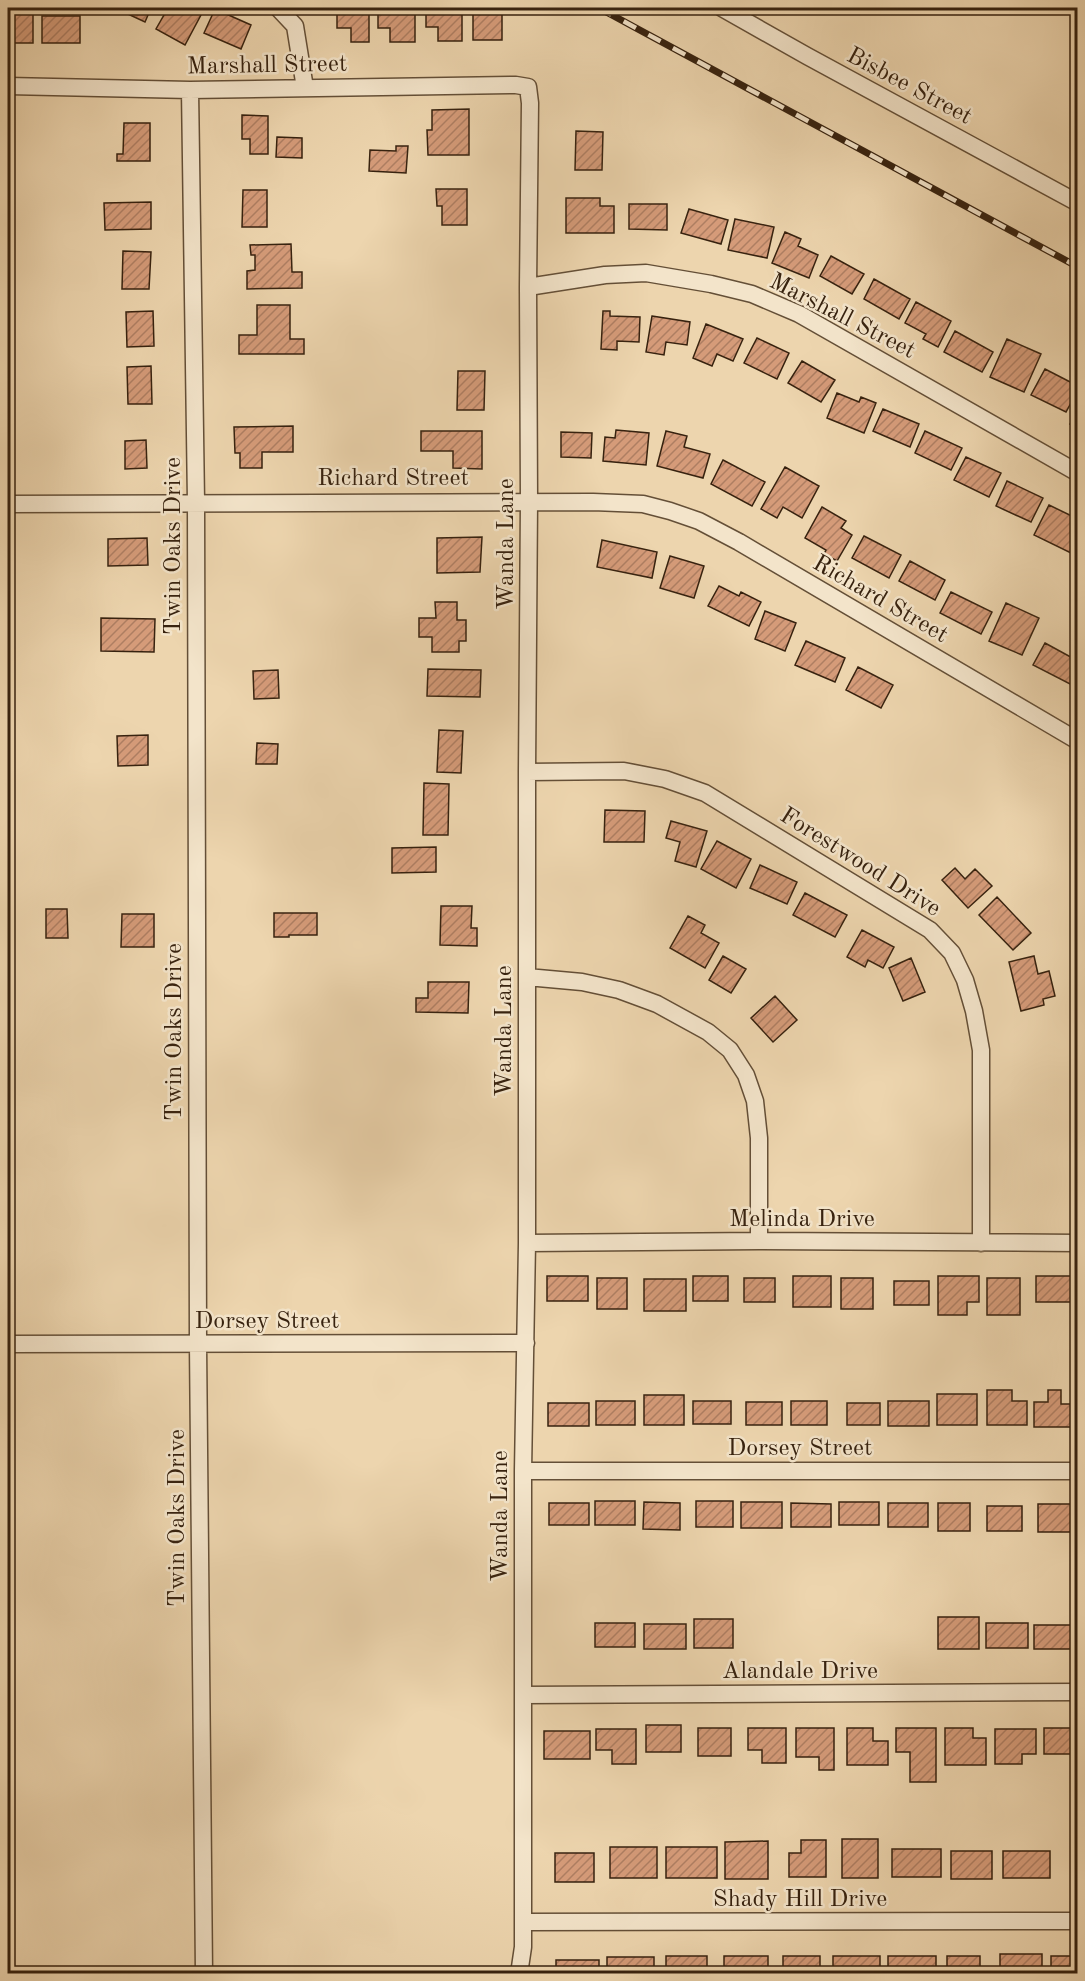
<svg xmlns="http://www.w3.org/2000/svg" width="1085" height="1981" font-family="'Old Standard TT',serif">
  <defs>
    <pattern id="building-hatch" width="6" height="6" patternUnits="userSpaceOnUse" patternTransform="scale(1.5)"><rect width="6" height="6" fill="#d59b79"/><path d="M-1 1l2-2M0 6l6-6M5 7l2-2" fill="none" stroke="#ae7e62"/></pattern>
  </defs>
  <rect width="100%" height="100%" fill="#edd5ae"/>
  <filter id="stains"><feTurbulence type="fractalNoise" baseFrequency=".00333" numOctaves="4"/><feColorMatrix values="0 0 0 0 .2 0 0 0 0 .09 0 0 0 0 .02 0 0 0 .5 -.17"/></filter>
  <radialGradient id="worn" r=".72"><stop offset=".6" stop-color="#630" stop-opacity="0"/><stop offset="1" stop-color="#630" stop-opacity=".3"/></radialGradient>
  <path fill="url(#building-hatch)" stroke="#37220f" stroke-width="1.5" d="M8,8h25v35h-24z
    M115,8h36l-6,14z
    M168,8h23l11,5 -17,32 -29,-16z
    M337,8h32v34h-18v-14h-14z
    M378,8h37v34h-25v-14h-12z
    M426,8h36v33h-24v-14h-12z
    M215,9l36,16 -10,24 -37,-16z
    M473,14h29v26h-29z
    M42,16h38v27h-38z
    M469,109v46h-41l-1,-25h5v-20z
    M242,115l26,1v38h-18v-15h-8z
    M124,123h26v38h-33v-7h6z
    M576,131l27,1 -1,38h-27z
    M277,137l25,1v20l-26,-1z
    M396,146h12l-2,27 -37,-2 1,-21 26,1z
    M436,189h31v36h-25v-19h-5z
    M243,190h24v37h-25z
    M566,198h34v8h14v27h-48z
    M151,202v27l-46,1 -1,-27z
    M629,204h38v26l-38,-1z
    M689,209l39,11 -7,24 -40,-11z
    M735,219l39,8 -7,31 -39,-8z
    M785,232l16,7 -3,7 20,9 -9,23 -37,-15z
    M291,244l1,28h10v16l-55,1v-18l8,-1v-15h-4l-1,-10z
    M123,251l28,1 -2,37h-27z
    M831,256l33,18 -12,20 -32,-18z
    M874,279l36,20 -11,20 -35,-20z
    M916,302l35,19 -13,26 -15,-8 3,-5 -21,-11z
    M257,305h33v34h14v15h-65v-19h18z
    M153,311l1,35 -27,1 -1,-35z
    M603,311h7v5l30,1 -1,25 -22,-1v9l-16,-1z
    M652,316l38,6 -3,23 -21,-3 -2,13 -18,-3z
    M706,324l37,15 -10,22 -16,-7 -5,12 -19,-8z
    M955,331l38,21 -11,20 -38,-20z
    M757,338l32,15 -12,26 -33,-16z
    M1007,339l34,15 -17,38 -34,-15z
    M802,361l33,19 -14,22 -33,-19z
    M151,366l1,38h-24l-1,-37z
    M1045,369l33,17v4l-12,22 -35,-17z
    M458,371h27l-1,39h-27z
    M837,393l22,9 2,-5 15,6 -12,30 -37,-15z
    M883,409l36,15 -9,23 -37,-16z
    M1078,409v18l-8,-3z
    M293,426v26h-31v16h-22v-15h-5l-1,-26z
    M616,430l33,3 -3,32 -43,-4 2,-24 10,1z
    M421,431h61v38l-29,-1v-17h-32z
    M666,431l21,5 -3,11 26,7 -7,24 -46,-12z
    M925,431l37,17 -11,22 -36,-17z
    M561,432l31,1 -1,25 -30,-1z
    M146,440l1,28 -22,1v-28z
    M966,457l35,16 -12,24 -35,-17z
    M723,460l42,22 -13,24 -41,-22z
    M785,467l34,19 -17,32 -19,-11 -6,11 -16,-9z
    M1007,481l36,17 -12,24 -35,-16z
    M1049,505l29,14v21l-7,13 -37,-18z
    M822,507l24,14 -5,7 11,7 -15,26 -13,-7 2,-4 -21,-12z
    M864,536l37,19 -12,23 -37,-20z
    M482,537l-2,35 -43,1v-35z
    M147,538l1,27 -40,1v-27z
    M602,540l55,12 -5,26 -55,-11z
    M670,556l34,10 -10,32 -34,-10z
    M910,561l35,19 -10,20 -36,-19z
    M719,586l20,10 2,-4 20,10 -12,24 -41,-20z
    M951,592l41,20 -11,22 -41,-21z
    M435,602h22v18h9v21h-7v11h-27v-15h-13v-19h17z
    M1006,603l33,15 -17,37 -33,-14z
    M765,611l31,12 -11,28 -30,-12z
    M101,618l54,1 -1,33 -53,-1z
    M806,641l39,17 -10,24 -40,-17z
    M1045,643l33,18v18l-4,7 -41,-21z
    M858,667l35,18 -12,23 -35,-18z
    M428,669l53,1 -1,27 -53,-1z
    M278,670l1,28 -25,1 -1,-28z
    M439,730l24,1 -2,42 -24,-1z
    M148,735v30l-30,1 -1,-30z
    M257,743l21,1 -1,20h-21z
    M424,783l25,1 -1,51h-25z
    M605,810l40,1 -1,31h-40z
    M671,821l36,10 -11,36 -21,-6 5,-19 -14,-4z
    M717,841l34,18 -15,29 -35,-19z
    M436,847v25l-44,1v-25z
    M760,865l37,17 -10,22 -37,-16z
    M955,868l10,11 10,-10 17,17 -24,22 -26,-28z
    M805,893l42,22 -12,22 -42,-22z
    M997,897l34,36 -18,17 -34,-35z
    M441,906h31l-1,22h6v18l-37,-1z
    M46,909h21l1,29h-22z
    M274,913h43v22h-28v2h-15z
    M122,914h32v33h-33z
    M688,916l17,9 -4,8 18,10 -14,25 -35,-20z
    M862,930l32,17 -11,21 -15,-8 -3,7 -18,-10z
    M723,956l23,13 -15,24 -22,-13z
    M1034,956l4,18 11,-3 6,25 -12,3 1,6 -23,6 -12,-49z
    M911,958l14,34 -22,9 -14,-33z
    M428,982h41l-1,31 -52,-1v-14h12z
    M775,996l22,24 -24,22 -22,-24z
    M547,1276h41v25h-41z
    M693,1276h35v25h-35z
    M793,1276h38v31h-38z
    M938,1276h41v26h-12v13h-29z
    M1036,1276h39v26h-39z
    M597,1278h30v31h-30z
    M744,1278h31v24h-31z
    M841,1278h32v31h-32z
    M987,1278h33v37h-33z
    M644,1279h42v32h-42z
    M894,1281h35v24h-35z
    M987,1390h25v11h15v24h-40z
    M1048,1390h13v14h14v23h-41v-25h14z
    M937,1394h40v31h-40z
    M644,1395h40v30h-40z
    M596,1401h39v24h-39z
    M693,1401h38v23h-38z
    M791,1401h36v24h-36z
    M888,1401h41v25h-41z
    M746,1402h36v23h-36z
    M548,1403h41v23h-41z
    M847,1403h33v22h-33z
    M595,1501h40v24h-40z
    M696,1501h37v26h-37z
    M644,1502l36,1v27l-37,-1z
    M741,1502h41v26h-41z
    M839,1502h40v23h-40z
    M549,1503h40v22h-40z
    M791,1503l40,1v23h-40z
    M888,1503h40v24h-40z
    M938,1503h32v28h-32z
    M1038,1504h37v28h-37z
    M987,1506h35v25h-35z
    M938,1617h41v32h-41z
    M694,1619h39v29h-39z
    M595,1623h40v24h-40z
    M986,1623h42v25h-42z
    M644,1624h42v25h-42z
    M1034,1625h41v24h-41z
    M646,1725h35v27h-35z
    M698,1728h33v28h-33z
    M748,1728h38v35h-24v-13h-14z
    M796,1728h38v42h-15v-13h-23z
    M847,1728h26v13h15v24h-41z
    M896,1728h40v54h-26v-30h-14z
    M945,1728h28v10h13v27h-41z
    M1044,1728h34v26h-34z
    M596,1729h40v35h-24v-14h-16z
    M995,1729h41v25h-14v10h-27z
    M544,1731h46v28h-46z
    M842,1839h36v39h-36z
    M801,1840h25v37h-37v-24h12z
    M768,1841v38h-43v-37z
    M610,1847h47v31h-47z
    M666,1847h51v31h-51z
    M892,1849h49v28h-49z
    M951,1851h41v28h-41z
    M1003,1851h47v27h-47z
    M555,1853h39v29h-39z
    M1000,1954h42v20h-42z
    M666,1956h41v18h-41z
    M724,1956h44v18h-44z
    M783,1956h37v18h-37z
    M833,1956h47v18h-47z
    M888,1956h48v18h-48z
    M947,1956h33v18h-33z
    M1051,1956h27v18h-27z
    M607,1957h47v17h-47z
    M556,1960h43v14h-43z"/>
  <g fill="none" stroke-linecap="round" stroke-linejoin="round">
    <g stroke="#644f37" stroke-width="19">
      <path id="minor" d="M278,8l17,18 10,62
        M722,8l85,48 271,147
        M8,86l182,4 326,-5 12,2 2,16 -2,184 1,214 -2,271v471l-4,228v476l-4,27
        M190,90l6,412 2,842 6,630
        M528,287l77,-12 41,-2 65,11 41,10 47,20 279,159
        M8,504l585,-2 50,2 27,7 29,10 40,21 339,199
        M527,772l97,-1 41,8 40,14 225,137 22,23 13,27 9,31 7,39v193
        M527,977l55,5 37,8 38,14 51,28 22,18 16,25 9,26 4,37v103
        M527,1243l232,-2 319,2
        M8,1344l518,-1
        M523,1471h555
        M523,1695l555,-3
        M523,1922l555,-1"/>
    </g>
    <use href="#minor" stroke="#f3e4ca" stroke-width="16"/>
    <g stroke="#37220f" stroke-width="7">
      <path id="rail" d="M599,8l479,259"/>
    </g>
    <use href="#rail" stroke="#f3e4ca" stroke-width="4.5" stroke-dasharray="14" stroke-linecap="butt"/>
  </g>
  <g text-anchor="middle" stroke-width="5" stroke-linejoin="round" paint-order="stroke">
    <g font-size="24" fill="#37220f" stroke="#f3e4ca">
      <text transform="translate(267 64) rotate(-1)" y="8">Marshall Street</text>
      <text transform="translate(910 85) rotate(28)" y="8">Bisbee Street</text>
      <text transform="translate(843 315) rotate(27)" y="8">Marshall Street</text>
      <text x="393" y="485">Richard Street</text>
      <text transform="translate(505 544) rotate(-90)" y="8">Wanda Lane</text>
      <text transform="translate(172 546) rotate(-90)" y="8">Twin Oaks Drive</text>
      <text transform="translate(881 598) rotate(30)" y="8">Richard Street</text>
      <text transform="translate(861 861) rotate(32)" y="8">Forestwood Drive</text>
      <text transform="translate(503 1031) rotate(-90)" y="8">Wanda Lane</text>
      <text transform="translate(173 1032) rotate(-90)" y="8">Twin Oaks Drive</text>
      <text x="802" y="1226">Melinda Drive</text>
      <text x="267" y="1328">Dorsey Street</text>
      <text x="800" y="1455">Dorsey Street</text>
      <text transform="translate(499 1516) rotate(-90)" y="8">Wanda Lane</text>
      <text transform="translate(176 1518) rotate(-90)" y="8">Twin Oaks Drive</text>
      <text x="800" y="1678">Alandale Drive</text>
      <text x="800" y="1906">Shady Hill Drive</text>
    </g>
  </g>
  <rect width="1085" height="1981" fill="none" stroke="#edd5ae" stroke-width="30"/>
  <rect x="9" y="9" width="1067" height="1963" fill="none" stroke="#37220f" stroke-width="3"/>
  <rect x="15" y="15" width="1055" height="1951" fill="none" stroke="#37220f" stroke-width="1.5"/>
  <rect width="100%" height="100%" filter="url(#stains)"/>
  <rect width="100%" height="100%" fill="url(#worn)"/>
</svg>
